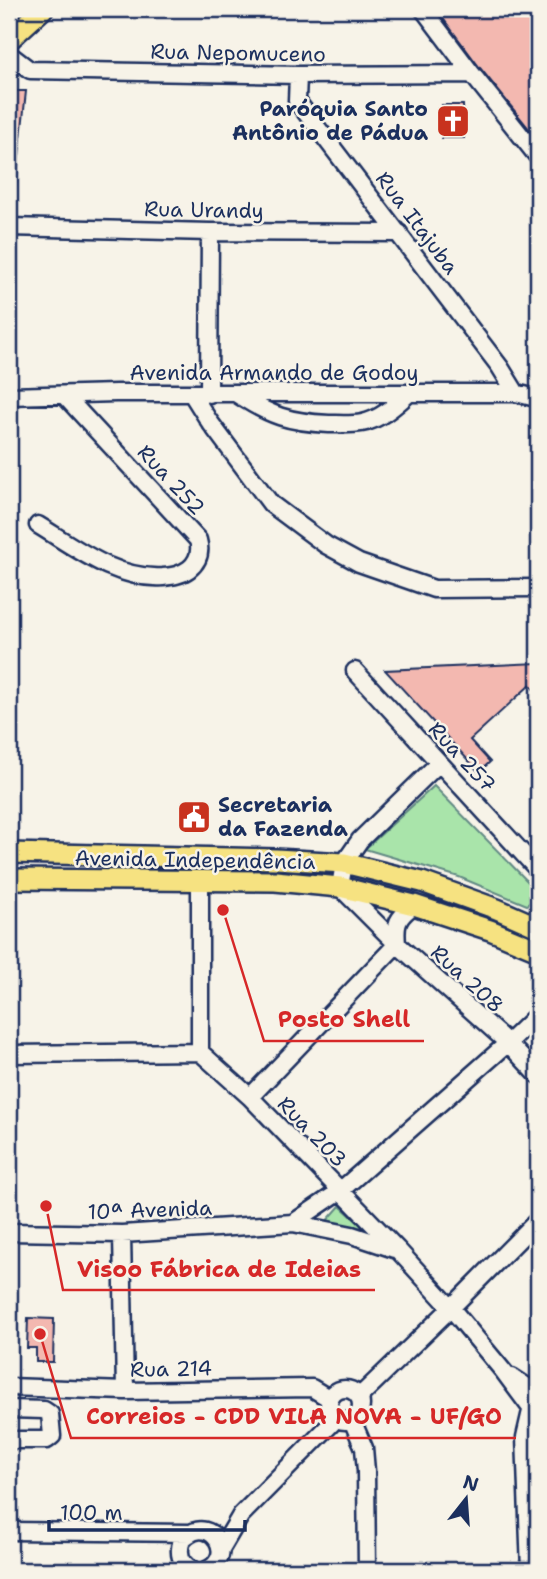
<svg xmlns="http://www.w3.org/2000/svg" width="547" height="1579" font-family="'Shantell Sans',sans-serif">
  <rect width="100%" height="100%" fill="#f7f3e8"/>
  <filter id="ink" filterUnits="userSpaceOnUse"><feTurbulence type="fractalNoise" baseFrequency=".0143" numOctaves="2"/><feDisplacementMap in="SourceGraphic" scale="14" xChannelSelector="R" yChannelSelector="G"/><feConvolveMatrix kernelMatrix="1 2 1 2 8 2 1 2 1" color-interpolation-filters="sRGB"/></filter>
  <g filter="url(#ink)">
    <path fill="#a9e4aa" stroke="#628a84" stroke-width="2" d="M434,786l104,106v3l-11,10 -68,-28 -94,-28z
      M340,1206l22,20 -5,7 -33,-9z"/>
    <path fill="#f3b8b0" stroke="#1b2f5e" stroke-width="2" d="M436,9h102v131l-58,-72z
      M9,91h17l-10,94h-7z
      M442,105h21l1,33h-22z
      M538,663v31l-8,-9 -60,55 20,22 -11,10 -94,-102z
      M28,1318l26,1 -1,43h-17v-14h-9z"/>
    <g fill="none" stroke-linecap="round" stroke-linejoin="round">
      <g stroke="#1b2f5e" stroke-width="21">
        <path id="minor" d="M423,9l49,65 66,83
          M9,54l21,16 268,5 174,-1
          M298,75l-1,26 203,266 16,26
          M9,227l201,5 189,1
          M192,394l17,27 62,83 55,41 33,18 75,26 104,-1
          M209,394l1,-162
          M237,394c33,22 52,28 92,30 10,0 22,1 33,-1 17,-3 33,-17 46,-29
          M9,396l107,-3h400l16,4h6
          M38,525c38,23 78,55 125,52 10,-1 18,-2 26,-8 10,-8 12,-18 9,-29l-134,-145
          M355,671l183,199
          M439,763l-79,77 -16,23 -4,24 57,57 111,99 30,32
          M200,882v170l50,45 147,152 54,59 53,64 26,35
          M397,944c-2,-21 0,-26 17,-39
          M9,1054l191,-2
          M250,1097l147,-153
          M293,1223l47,-32 168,-148 30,-29
          M9,1232l113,2 171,-11 59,12 42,14
          M122,1234l3,157
          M512,1377l26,17
          M9,1387l116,4 187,-3 18,11
          M329 1405a16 16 0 1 1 32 0a16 16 0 1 1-32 0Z
          M359,1397l92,-89 87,-88
          M9,1409l35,1 6,4 2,22 -5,4h-38
          M352,1420l12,28 2,23 1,99
          M528,1458l10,-24
          M9,1531l181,2
          M221,1549l20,-34 95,-96
          M193,1570c-8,-4 -14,-11 -13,-21 0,-6 3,-11 8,-14 23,-18 49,20 19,35
          M530,1570l-5,-133 6,-26"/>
      </g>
      <g stroke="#1b2f5e" stroke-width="24">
        <path id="major" d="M9,40l34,-31
          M9,853l267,6 68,4 78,19 75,27 41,18
          M9,879l266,2 65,6 74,18 76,25 48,20"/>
      </g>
      <use href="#minor" stroke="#f7f3e8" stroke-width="16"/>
      <use href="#major" stroke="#f6e281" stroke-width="19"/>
    </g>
  </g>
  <defs>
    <g id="church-square" transform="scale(1.75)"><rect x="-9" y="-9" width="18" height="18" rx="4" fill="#c8321e" stroke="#f7f3e8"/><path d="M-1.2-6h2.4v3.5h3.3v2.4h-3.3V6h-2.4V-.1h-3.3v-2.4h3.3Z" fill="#fff"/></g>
    <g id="civic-square" transform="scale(1.75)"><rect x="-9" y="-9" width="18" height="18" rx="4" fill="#c8321e" stroke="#f7f3e8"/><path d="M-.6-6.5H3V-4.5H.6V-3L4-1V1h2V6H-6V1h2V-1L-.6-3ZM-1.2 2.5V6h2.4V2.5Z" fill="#fff"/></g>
  </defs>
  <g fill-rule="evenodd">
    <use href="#church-square" x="453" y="121"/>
    <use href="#civic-square" x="194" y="817"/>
  </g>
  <g text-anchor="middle" stroke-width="5" stroke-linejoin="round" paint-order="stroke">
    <g font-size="21" fill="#1b2f5e" stroke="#f7f3e8">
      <text transform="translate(238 53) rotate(1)" y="7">Rua Nepomuceno</text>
      <text transform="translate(204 210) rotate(1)" y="7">Rua Urandy</text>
      <text transform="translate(417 223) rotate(53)" y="7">Rua Itajuba</text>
      <text x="274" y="380">Avenida Armando de Godoy</text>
      <text transform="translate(171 480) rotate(47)" y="7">Rua 252</text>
      <text transform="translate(462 757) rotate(47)" y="7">Rua 257</text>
      <text transform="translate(195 860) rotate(1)" y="7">Avenida Independência</text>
      <text transform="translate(467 979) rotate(42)" y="7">Rua 208</text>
      <text transform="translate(312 1132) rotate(46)" y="7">Rua 203</text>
      <text transform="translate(150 1210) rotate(-2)" y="7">10ª Avenida</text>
      <text transform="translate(171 1369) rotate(-1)" y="7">Rua 214</text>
    </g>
    <g font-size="21" font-weight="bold" fill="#1b2f5e" stroke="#f7f3e8" text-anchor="end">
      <text x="428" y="116">Paróquia Santo<tspan x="428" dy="24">Antônio de Pádua</tspan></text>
      <text x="218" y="812" text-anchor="start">Secretaria<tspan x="218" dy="24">da Fazenda</tspan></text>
    </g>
  </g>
  <path fill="none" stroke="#d62828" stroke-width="2.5" d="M223 910L264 1041H424M46 1206L63 1290H375M40 1334L71 1438H516"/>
  <g fill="#d62828" stroke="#f7f3e8" stroke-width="2.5">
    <circle cx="223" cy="910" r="7"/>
    <circle cx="46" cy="1206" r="7"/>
    <circle cx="40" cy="1334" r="7"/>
  </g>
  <g font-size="23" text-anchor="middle" font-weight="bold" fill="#d62828" stroke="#f7f3e8" stroke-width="5" stroke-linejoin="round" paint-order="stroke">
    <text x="344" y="1027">Posto Shell</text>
    <text x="219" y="1277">Visoo Fábrica de Ideias</text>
    <text x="294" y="1424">Correios - CDD VILA NOVA - UF/GO</text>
  </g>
  <rect width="547" height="1579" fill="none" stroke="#f7f3e8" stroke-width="35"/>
  <rect x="18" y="18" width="512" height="1544" fill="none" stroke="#1b2f5e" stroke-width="2.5" filter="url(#ink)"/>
  <g transform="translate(466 1499) rotate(17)" stroke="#f7f3e8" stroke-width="5" paint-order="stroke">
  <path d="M0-5L12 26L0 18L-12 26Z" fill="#1b2f5e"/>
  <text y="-10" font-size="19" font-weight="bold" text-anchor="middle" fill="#1b2f5e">N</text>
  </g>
  <path d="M49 1520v10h196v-10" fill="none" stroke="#1b2f5e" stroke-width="3.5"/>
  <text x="60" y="1520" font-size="21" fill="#1b2f5e" stroke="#f7f3e8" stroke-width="5" paint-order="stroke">100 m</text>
</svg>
